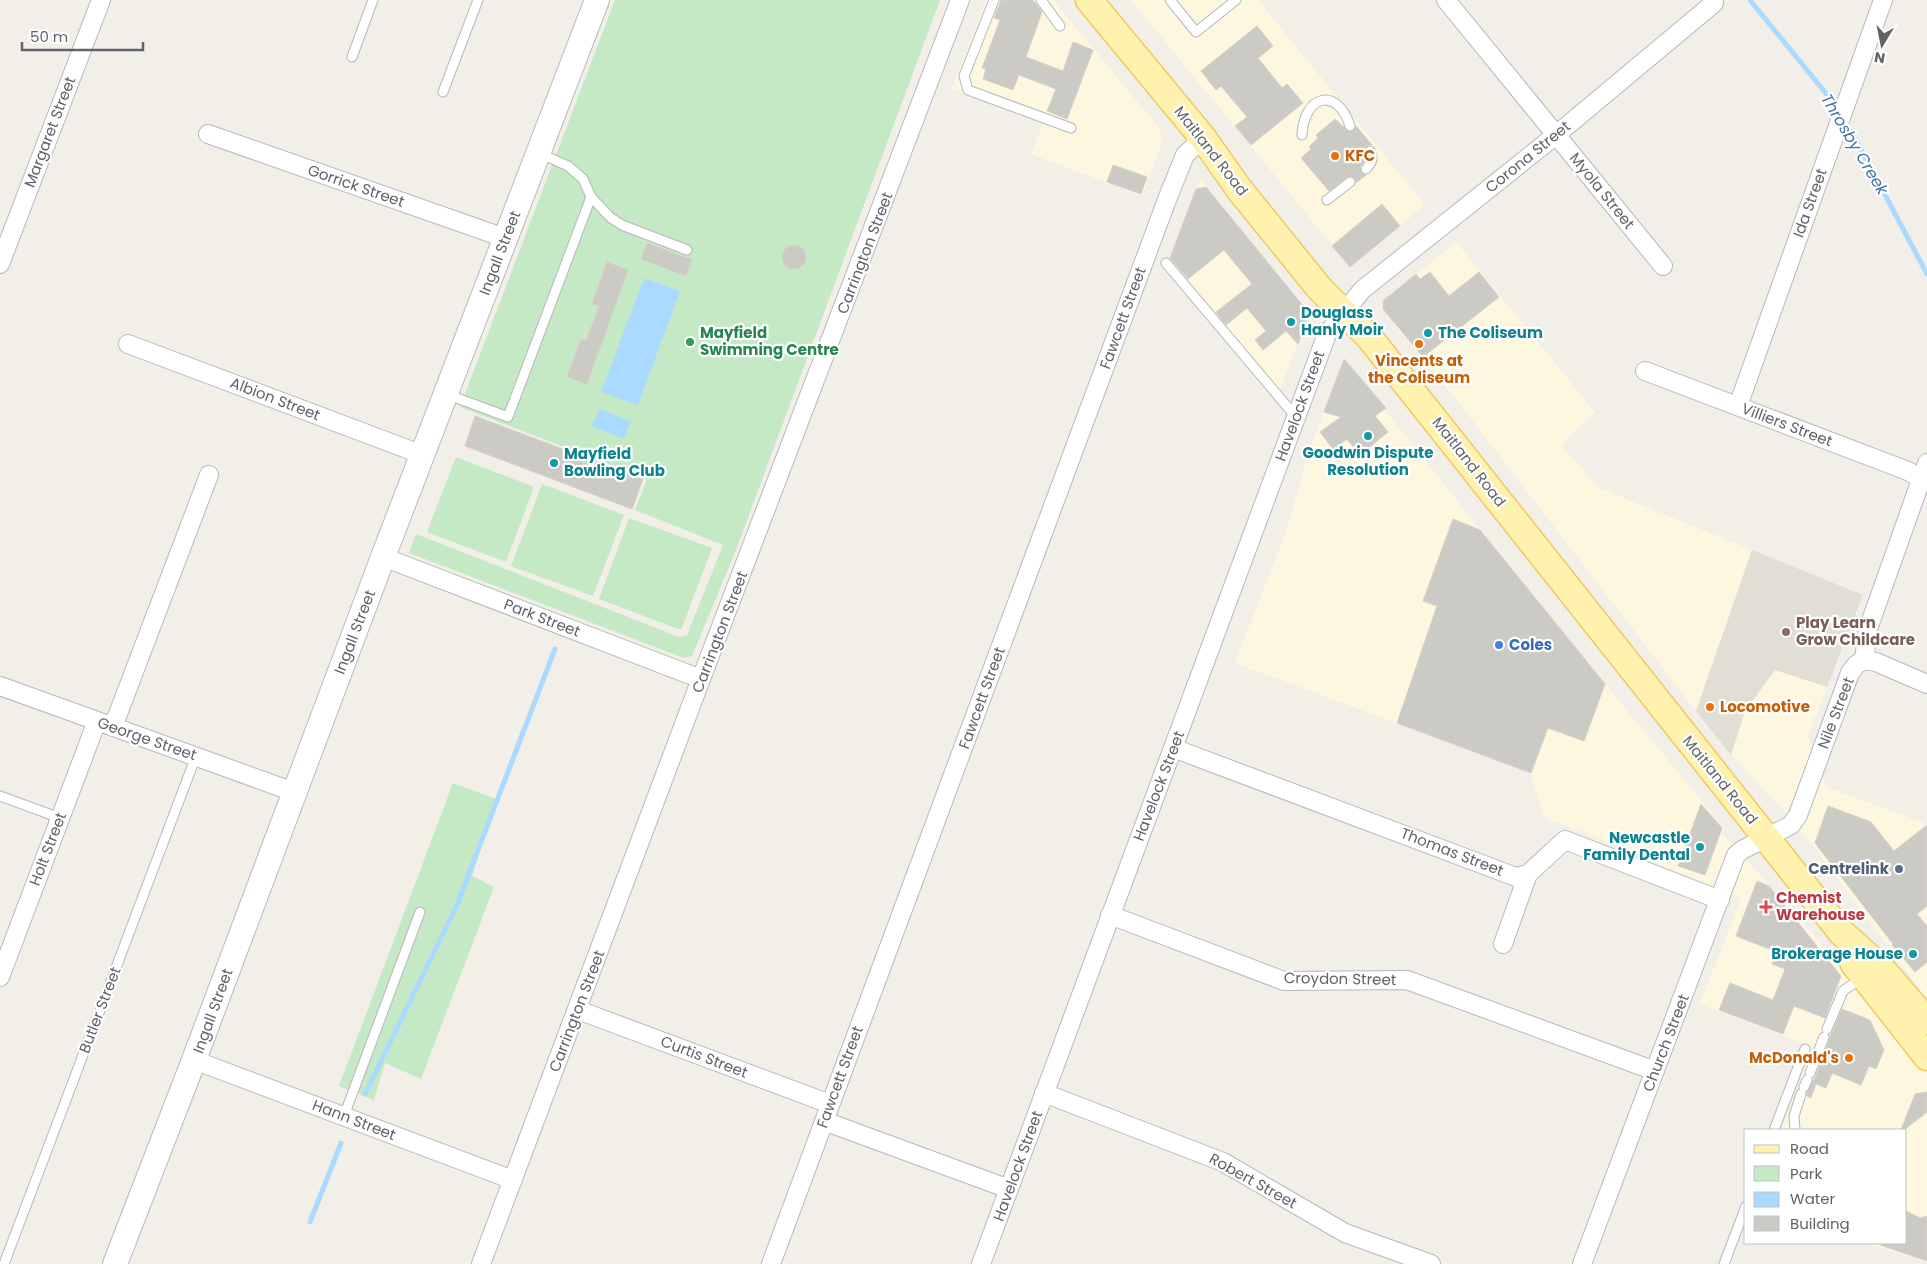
<svg xmlns="http://www.w3.org/2000/svg" width="1927" height="1264" font-family="Poppins,sans-serif">
  <rect width="100%" height="100%" fill="#f1efe8"/>
  <path fill="#fef7e0" d="M986,0h67l107,129 2,14 -20,53 -111,-42 12,-31 -91,-34z
    M1131,0h127l167,205 -75,62z
    M1200,179l109,134 -30,79 -109,-134z
    M1456,242l139,170 -34,33 38,43 153,62 -56,161 -240,-312 -76,-92 3,-6z
    M1344,359l192,241 188,228 -2,5 122,136 81,102 2,-4v195l-61,-19h40v-113h-125l32,-83 -113,-43 41,-105 -145,-62 -51,-19 -15,-45 -295,-110 52,-134 22,-78z
    M1775,669l52,18 -19,49 18,51 101,37v175l-113,-152 -38,-45 -45,-47 14,-44z"/>
  <path fill="#e1ded6" d="M1752,550l111,45 -36,92 -52,-17 -30,41 -14,44 -35,-44z"/>
  <path fill="#c5e8c5" d="M615,0h325l-204,550 -44,106 -8,2 -275,-105 7,-19 263,103 8,-2 36,-90 -88,-35 12,-31 -187,-72z
    M456,457l78,30 -28,75 -79,-30z
    M542,484l82,31 -31,81 -82,-30z
    M629,518l83,30 -31,82 -82,-31z
    M453,783l43,16 -24,77 22,11 -73,192 -36,-16 -11,37 -35,-14z"/>
  <path fill="#aadaff" d="M644,278l36,13 -42,114 -37,-13z
    M599,409l32,12 -7,18 -32,-13z"/>
  <g fill="none" stroke-linecap="round" stroke-linejoin="round">
    <path stroke="#aadaff" stroke-width="5" d="M1750,0l78,96 11,17
      M1844,121l13,21 70,132
      M365,1094l92,-189 98,-256
      M310,1222l31,-79"/>
  </g>
  <path fill="#cccac5" stroke="#d6d1c6" d="M1001,0h32l9,12 -16,45 37,14 10,-29 20,8 -26,69 -20,-8 9,-22 -37,-14 -6,15 -30,-11 3,-10 -4,-1 18,-48 -6,-2z
    M1257,26l16,20 -15,12 24,30 5,-4 16,19 -52,42 -16,-19 12,-9 -26,-31 -5,4 -15,-19z
    M1335,119l14,13 4,-1 3,-5 16,19h-4l-3,3 1,11 -6,8 2,6 4,2 -10,8 -1,-5 -6,-2 -20,15 -28,-33 10,-9 -2,-2 9,-9 -2,-3z
    M1113,165l34,12 -6,17 -34,-12z
    M1206,187l103,126 -11,31 -12,-13 -23,19 -8,-10 11,-9 -19,-23 -21,17 -10,-13 36,-28 -28,-34 -36,29 -18,-21 26,-69z
    M1382,204l18,22 -50,41 -18,-21z
    M647,243l45,17 -6,16 -45,-17z
    M782 257a12 12 0 1 1 24 0a12 12 0 1 1-24 0Z
    M607,262l21,8 -41,114 -20,-7 14,-38 5,2 13,-35 -7,-2z
    M1430,272l19,24 30,-24 20,25 -76,60 -40,-48v-8l33,-27 4,5z
    M1344,359l42,49 -11,8 13,16 -28,23 -13,-16 -14,10 -13,-17 21,-15 -17,-5z
    M475,416l168,63 -11,30 -167,-63z
    M1453,519l27,11 125,154 -21,57 -36,-13 -17,45 -134,-50 40,-117 -14,-5z
    M1701,804l21,24 -17,47 -27,-9z
    M1828,806l43,16 23,29 33,-26v81l-10,8 10,12v36l-12,10 -23,-27 1,-1 -78,-101z
    M1757,881l12,5 72,90 -16,42 -31,-12 -11,28 -64,-24 11,-27 43,17 12,-31 -13,-5 5,-12 -41,-16z
    M1842,1009l28,11 14,30 -8,19 -7,-3 -8,19 -29,-12 -6,15 -10,-4 -5,14 -4,-2v-4l9,-17 14,-36v-4l3,-4z
    M1927,1092v20l-23,18h-3l14,-36z
    M1906,1211l14,7 7,-2v45l-47,-16v-2h26z"/>
  <g fill="none" stroke-linecap="round" stroke-linejoin="round">
    <g stroke="#b5b8bc" stroke-width="11">
      <path id="service" d="M994,0l-30,76 4,14 103,38
        M1041,0l19,26
        M1170,0l26,32 40,-32
        M352,57l21,-57
        M443,92l35,-92
        M1302,135c2,-40 35,-49 48,-9
        M1366,169c6,-7 8,-10 4,-18
        M591,197l20,21 11,7 65,25
        M1327,200l23,-18
        M1166,263l130,154
        M446,394l62,23 83,-220 -8,-18 -15,-13 -29,-13
        M0,796l60,22
        M1827,1029l16,-38 20,-14
        M1810,1073l14,-36
        M1804,1087l3,-7
        M344,1116l76,-204
        M1774,1130l31,-81
        M1795,1130l-1,-14 7,-22
        M4,1264l192,-508
        M1724,1264l22,-58"/>
    </g>
    <g stroke="#b5b8bc" stroke-width="20">
      <path id="minor" d="M1446,0l217,266
        M208,134l297,104
        M0,264l101,-264
        M128,344l295,111
        M1645,371l263,100 13,8
        M1738,406l145,-406
        M383,557l318,122
        M1864,660l12,2 51,22
        M0,686l294,106
        M113,727l96,-252
        M1173,748l343,129 12,-3 37,-34 155,60
        M1110,915l174,66 123,-1 248,91
        M1503,944l25,-70
        M0,977l97,-256
        M578,1010l252,94
        M194,1060l319,120
        M1044,1093l179,69 122,71 86,31
        M824,1121l185,68
        M481,1264l220,-585 259,-679
        M771,1264l397,-1067 17,-42 18,-17
        M981,1264l346,-930 35,-44 194,-155 158,-132
        M1582,1264l154,-409 6,-5 49,-25 7,-10 52,-142 6,-8 8,-5 4,-31 59,-166"/>
    </g>
    <g stroke="#b6babf" stroke-width="26">
      <path id="secondary" d="M115,1264l79,-204 189,-503 214,-557"/>
    </g>
    <g stroke="#f2c960" stroke-width="29">
      <path id="primary" d="M1089,0l114,138 36,51 81,100 49,48 472,595 40,36 46,53
        M1850,954l4,10 73,93"/>
    </g>
    <use href="#service" stroke="#fff" stroke-width="9"/>
    <use href="#minor" stroke="#fff" stroke-width="18"/>
    <use href="#secondary" stroke="#fff" stroke-width="24"/>
    <use href="#primary" stroke="#fff2af" stroke-width="26"/>
  </g>
  <g fill="#e8710a" stroke="#fff" stroke-width="2">
    <circle cx="1335" cy="156" r="5"/>
    <circle cx="1419" cy="344" r="5"/>
    <circle cx="1710" cy="707" r="5"/>
    <circle cx="1849" cy="1058" r="5"/>
  </g>
  <g fill="#0f9aa8" stroke="#fff" stroke-width="2">
    <circle cx="1291" cy="322" r="5"/>
    <circle cx="1428" cy="333" r="5"/>
    <circle cx="1368" cy="436" r="5"/>
    <circle cx="554" cy="463" r="5"/>
    <circle cx="1700" cy="847" r="5"/>
    <circle cx="1913" cy="954" r="5"/>
  </g>
  <circle fill="#2e9e5b" stroke="#fff" stroke-width="2" cx="690" cy="342" r="5"/>
  <circle fill="#8d6e63" stroke="#fff" stroke-width="2" cx="1786" cy="632" r="5"/>
  <circle fill="#3f7fe0" stroke="#fff" stroke-width="2" cx="1499" cy="645" r="5"/>
  <circle fill="#5c6f8a" stroke="#fff" stroke-width="2" cx="1899" cy="869" r="5"/>
  <path fill="#e0444e" stroke="#fff" stroke-width="2" d="M1763.5 899.5h5v5h5v5h-5v5h-5v-5h-5v-5h5z"/>
  <g text-anchor="middle" stroke-width="4.5" stroke-linejoin="round" paint-order="stroke">
    <g font-size="15" fill="#5f6368" stroke="#fff">
      <text transform="translate(50 132) rotate(-69)" y="5">Margaret Street</text>
      <text transform="translate(1211 151) rotate(52)" y="5">Maitland Road</text>
      <text transform="translate(1528 157) rotate(-39)" y="5">Corona Street</text>
      <text transform="translate(356 186) rotate(19)" y="5">Gorrick Street</text>
      <text transform="translate(1602 191) rotate(51)" y="5">Myola Street</text>
      <text transform="translate(1810 203) rotate(-70)" y="5">Ida Street</text>
      <text transform="translate(500 253) rotate(-69)" y="5">Ingall Street</text>
      <text transform="translate(865 253) rotate(-69)" y="5">Carrington Street</text>
      <text transform="translate(1123 318) rotate(-70)" y="5">Fawcett Street</text>
      <text transform="translate(275 399) rotate(21)" y="5">Albion Street</text>
      <text transform="translate(1300 406) rotate(-70)" y="5">Havelock Street</text>
      <text transform="translate(1787 425) rotate(21)" y="5">Villiers Street</text>
      <text transform="translate(1469 462) rotate(52)" y="5">Maitland Road</text>
      <text transform="translate(542 618) rotate(21)" y="5">Park Street</text>
      <text transform="translate(355 632) rotate(-69)" y="5">Ingall Street</text>
      <text transform="translate(720 632) rotate(-69)" y="5">Carrington Street</text>
      <text transform="translate(982 698) rotate(-70)" y="5">Fawcett Street</text>
      <text transform="translate(1836 713) rotate(-69)" y="5">Nile Street</text>
      <text transform="translate(147 739) rotate(19)" y="5">George Street</text>
      <text transform="translate(1720 780) rotate(51)" y="5">Maitland Road</text>
      <text transform="translate(1159 786) rotate(-69)" y="5">Havelock Street</text>
      <text transform="translate(48 849) rotate(-69)" y="5">Holt Street</text>
      <text transform="translate(1452 852) rotate(21)" y="5">Thomas Street</text>
      <text transform="translate(1340 979) rotate(1)" y="5">Croydon Street</text>
      <text transform="translate(100 1010) rotate(-69)" y="5">Butler Street</text>
      <text transform="translate(213 1011) rotate(-70)" y="5">Ingall Street</text>
      <text transform="translate(577 1011) rotate(-69)" y="5">Carrington Street</text>
      <text transform="translate(1666 1043) rotate(-69)" y="5">Church Street</text>
      <text transform="translate(704 1057) rotate(21)" y="5">Curtis Street</text>
      <text transform="translate(840 1077) rotate(-70)" y="5">Fawcett Street</text>
      <text transform="translate(354 1120) rotate(21)" y="5">Hann Street</text>
      <text transform="translate(1018 1166) rotate(-70)" y="5">Havelock Street</text>
      <text transform="translate(1253 1181) rotate(29)" y="5">Robert Street</text>
    </g>
    <g font-size="15" font-weight="bold" fill="#c56008" stroke="#fff" text-anchor="start">
      <text x="1345" y="161">KFC</text>
      <text x="1419" y="366" text-anchor="middle">Vincents at<tspan x="1419" dy="17">the Coliseum</tspan></text>
      <text x="1720" y="712">Locomotive</text>
      <text x="1839" y="1063" text-anchor="end">McDonald's</text>
    </g>
    <g font-size="15" font-weight="bold" fill="#0d838f" stroke="#fff" text-anchor="start">
      <text x="1301" y="318">Douglass<tspan x="1301" dy="17">Hanly Moir</tspan></text>
      <text x="1438" y="338">The Coliseum</text>
      <text x="1368" y="458" text-anchor="middle">Goodwin Dispute<tspan x="1368" dy="17">Resolution</tspan></text>
      <text x="564" y="459">Mayfield<tspan x="564" dy="17">Bowling Club</tspan></text>
      <text x="1690" y="843" text-anchor="end">Newcastle<tspan x="1690" dy="17">Family Dental</tspan></text>
      <text x="1903" y="959" text-anchor="end">Brokerage House</text>
    </g>
    <g font-size="15" font-weight="bold" fill="#27864d" stroke="#fff" text-anchor="start">
      <text x="700" y="338">Mayfield<tspan x="700" dy="17">Swimming Centre</tspan></text>
    </g>
    <g font-size="15" font-weight="bold" fill="#785e54" stroke="#fff" text-anchor="start">
      <text x="1796" y="628">Play Learn<tspan x="1796" dy="17">Grow Childcare</tspan></text>
    </g>
    <g font-size="15" font-weight="bold" fill="#366cbe" stroke="#fff" text-anchor="start">
      <text x="1509" y="650">Coles</text>
    </g>
    <g font-size="15" font-weight="bold" fill="#4e5e75" stroke="#fff" text-anchor="end">
      <text x="1889" y="874">Centrelink</text>
    </g>
    <g font-size="15" font-weight="bold" fill="#be3a42" stroke="#fff" text-anchor="start">
      <text x="1776" y="903">Chemist<tspan x="1776" dy="17">Warehouse</tspan></text>
    </g>
    <g font-size="16" font-style="italic" fill="#4174aa" stroke="#fff">
      <text transform="translate(1855 144) rotate(59)" y="6">Throsby Creek</text>
    </g>
  </g>
  <rect x="1744" y="1129" width="162" height="115" fill="#ffffff" stroke="#bfc1c3"/>
  <rect x="1754" y="1145" width="25" height="8" fill="#fff2af" stroke="#bfc1c3"/>
  <text x="1790" y="1154" font-size="15" fill="#5f6368">Road</text>
  <rect x="1754" y="1166" width="25" height="15" fill="#c5e8c5" stroke="#bfc1c3"/>
  <text x="1790" y="1179" font-size="15" fill="#5f6368">Park</text>
  <rect x="1754" y="1192" width="25" height="15" fill="#aadaff" stroke="#bfc1c3"/>
  <text x="1790" y="1204" font-size="15" fill="#5f6368">Water</text>
  <rect x="1754" y="1216" width="25" height="15" fill="#cccac5" stroke="#bfc1c3"/>
  <text x="1790" y="1229" font-size="15" fill="#5f6368">Building</text>
  <g transform="translate(1882 45) rotate(190)" stroke="#ffffff" stroke-width="4" paint-order="stroke">
  <path d="M0-4L9 19L0 12L-9 19Z" fill="#5f6368"/>
  <text y="-8" font-size="14" font-weight="bold" text-anchor="middle" fill="#5f6368">N</text>
  </g>
  <path d="M22 42v8h121v-8" fill="none" stroke="#5f6368" stroke-width="2.5"/>
  <text x="30" y="42" font-size="15" fill="#5f6368" stroke="#ffffff" stroke-width="4" paint-order="stroke">50 m</text>
</svg>
